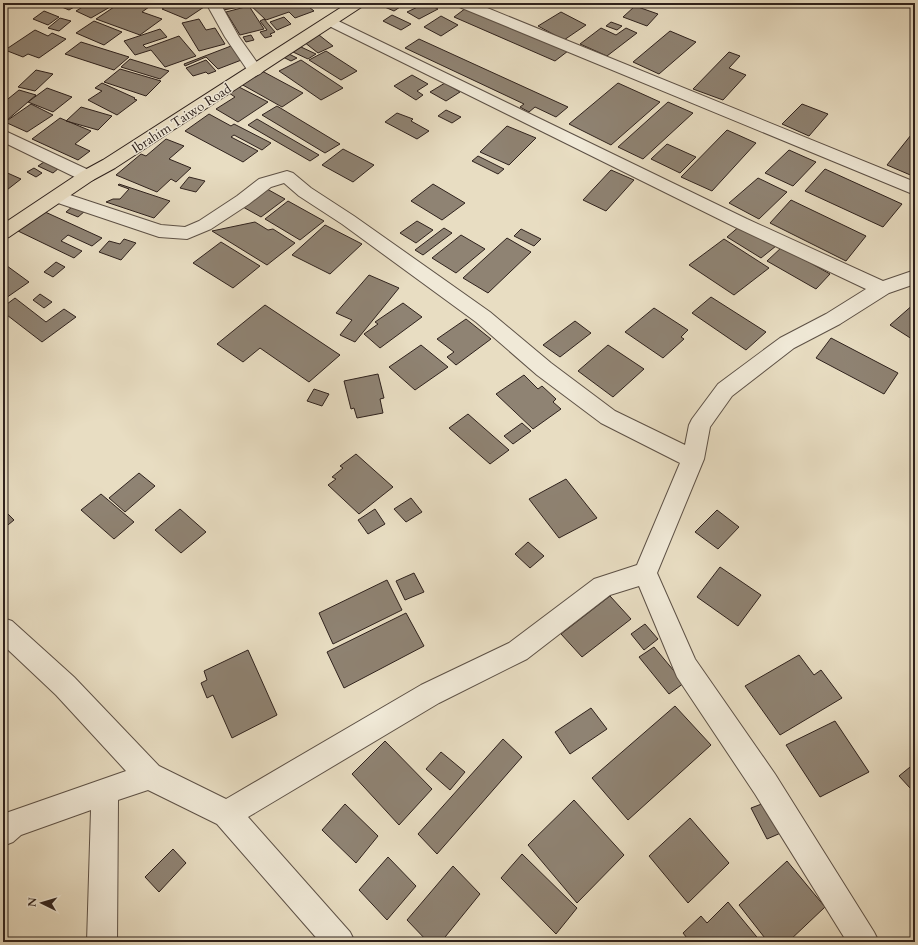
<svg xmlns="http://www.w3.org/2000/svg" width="918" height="945" font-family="Cardo,serif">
  <rect width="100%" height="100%" fill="#e8ddc2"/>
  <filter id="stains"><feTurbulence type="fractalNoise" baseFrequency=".005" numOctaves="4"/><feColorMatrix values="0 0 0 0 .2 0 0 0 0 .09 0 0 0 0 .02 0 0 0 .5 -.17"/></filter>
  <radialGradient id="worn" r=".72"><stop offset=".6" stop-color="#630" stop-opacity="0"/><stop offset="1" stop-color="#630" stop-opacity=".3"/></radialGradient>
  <path fill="#8f8373" stroke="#2f221d" d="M52,3h29l-12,7z
    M89,3h28l-26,15 -15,-7z
    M120,3h17l12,4 -7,5 20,7 -22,16 -44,-16z
    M172,3h38l-24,16 -24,-10z
    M221,3h22l2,3 -22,4z
    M248,3h38l5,4 13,-4 10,8 -19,7 -6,-6 -23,8z
    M383,3h23l-12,8 -14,-6z
    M426,3l12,6 -19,10 -12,-7z
    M249,6l15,23 -24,6 -14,-23z
    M635,6l23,8 -11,12 -24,-9z
    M466,8l102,43 -13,10 -101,-44z
    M44,11l15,6 -11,8 -15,-6z
    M561,12l25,13 -22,15 -26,-14z
    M392,15l19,9 -10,6 -18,-9z
    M441,16l17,9 -17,11 -17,-9z
    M284,17l7,7 -14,6 -7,-8z
    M60,18l11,3 -12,10 -11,-3z
    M199,19l7,11 9,-2 10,16 -26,7 -17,-28z
    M264,19l11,13 -5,2 2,2 -7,2 -5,-6 7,-2 -7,-9z
    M94,21l28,11 -18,13 -28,-12z
    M611,22l11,4 -5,4 -11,-4z
    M601,28l15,7 10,-7 11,5 -30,23 -27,-12z
    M160,29l7,8 -24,8 3,3 33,-12 17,20 -31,11 -14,-17 -16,5 -11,-14z
    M35,30l13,6 4,-3 14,6 -27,19 -11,-4 -5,3 -18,-7z
    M670,31l26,11 -37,32 -26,-12z
    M251,35l3,5 -8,2 -3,-5z
    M319,35l14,11 -15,7 -14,-11z
    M419,39l149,68 -12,10 -21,-10 -6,5 -9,-5 4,-3 -119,-56z
    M81,42l48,15 -15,13 -49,-16z
    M231,46l13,13 -26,10 -12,-12 -21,9 -1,-2z
    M301,47l15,7 -8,5 -15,-7z
    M326,51l31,20 -16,9 -32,-20z
    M729,52l11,4 -11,12 17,7 -23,25 -30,-11z
    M289,54l8,4 -6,3 -8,-4z
    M130,59l39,12 -9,8 -39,-12z
    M206,60l10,11 -8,3 -2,-2 -13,4 -7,-8z
    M301,60l42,28 -22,12 -42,-29z
    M120,69l41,12 -15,15 -42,-14z
    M36,70l17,4 -18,17 -17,-4z
    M262,71l41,22 -21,14 -41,-23z
    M412,75l16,9 -11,7 6,4 -7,5 -22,-14z
    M102,83l33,15 -1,1 3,1 -20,15 -29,-15 14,-9 -7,-3z
    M445,83l15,9 -14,9 -16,-9z
    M618,83l42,19 -49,43 -42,-21z
    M239,87l29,15 -30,20 -22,-13 19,-12 -6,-4z
    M47,88l25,9 -19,15 -25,-10z
    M19,90l17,5 -30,26 -3,-1v-17z
    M668,102l25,11 -50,46 -25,-12z
    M31,104l22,11 -26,17 -22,-10z
    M802,104l26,10 -19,22 -27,-12z
    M277,106l63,38 -15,9 -63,-38z
    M81,107l31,9 -14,14 -32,-9z
    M446,110l15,7 -9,6 -14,-7z
    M397,113l16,6 -2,2 18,10 -12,8 -32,-17z
    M209,114l22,12 3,-2 37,19 -9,7 -28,-15 -3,2 27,14 -15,11 -58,-31z
    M60,118l31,13 -16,13 15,7 -12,9 -46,-21z
    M257,119l62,36 -9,6 -62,-36z
    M507,126l29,12 -27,27 -29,-13z
    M727,130l29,13 -44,48 -31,-14z
    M915,130v47l-28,-12z
    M166,139l18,7 -15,13 22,9 -15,14 -5,-3 -14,13 -41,-17 25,-21 5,2z
    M667,144l29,13 -16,16 -29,-14z
    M343,149l31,16 -21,17 -31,-17z
    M789,150l27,12 -23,24 -28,-13z
    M478,156l26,13 -6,5 -26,-13z
    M44,162l15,6 -6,5 -15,-7z
    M34,168l8,5 -6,4 -9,-5z
    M825,169l77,35 -19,23 -78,-36z
    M611,170l23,10 -28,31 -23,-11z
    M3,171l18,8 -18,14z
    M189,177l16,4 -9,11 -16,-4z
    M758,178l29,14 -28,27 -30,-16z
    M119,184l51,17 -16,17 -48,-16 7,-3h7l9,-10 -11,-4z
    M433,184l32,19 -23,17 -31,-19z
    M267,189l18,10 -24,18 -18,-10z
    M791,200l75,36 -20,25 -76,-38z
    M288,201l36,20 -24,19 -35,-21z
    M73,206l12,5 -7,6 -12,-5z
    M43,211l59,27 -10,8 -24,-11 -7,6 21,10 -8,7 -56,-27z
    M417,221l16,9 -17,13 -16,-10z
    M255,222l13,8 5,-1 22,14 -28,22 -55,-34z
    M325,225l37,19 -32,30 -38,-19z
    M741,225l35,21 -15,12 -34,-21z
    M444,228l8,5 -29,22 -8,-5z
    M521,229l20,10 -7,7 -20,-10z
    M461,235l24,14 -29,24 -24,-15z
    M507,238l24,14 -43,41 -25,-15z
    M124,239l12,4 -15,17 -22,-8 10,-11 11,3z
    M724,239l45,29 -35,27 -45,-30z
    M221,242l39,24 -27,22 -40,-25z
    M782,247l48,27 -14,15 -49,-28z
    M56,262l9,5 -12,10 -9,-5z
    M3,263l26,19 -26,18z
    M369,275l30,13 -44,54 -15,-7 12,-15 -16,-7z
    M40,294l12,8 -8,6 -11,-8z
    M711,297l55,35 -20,18 -54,-37z
    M15,298l31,24 18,-13 12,8 -34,25 -39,-30v-5z
    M403,303l19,14 -42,31 -16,-14 14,-10 -3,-2z
    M915,303v38l-25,-16z
    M265,305l75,50 -31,27 -49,-34 -17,14 -26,-18z
    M654,308l34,22 -7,7 3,2 -21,19 -38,-26z
    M466,319l25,20 -35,26 -9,-8 7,-5 -17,-13z
    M575,321l16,12 -31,24 -17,-12z
    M831,338l67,35 -14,21 -68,-36z
    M421,345l27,22 -33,23 -26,-23z
    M608,345l36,24 -31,28 -35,-26z
    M378,374l6,24 -4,1 3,14 -26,5 -3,-10 -3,1 -7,-28z
    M524,375l14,14 4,-3 14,13 -3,3 8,7 -28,20 -37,-35z
    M314,389l15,5 -7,12 -15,-5z
    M468,414l41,36 -19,14 -41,-36z
    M522,423l9,8 -18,13 -9,-8z
    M356,454l37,33 -34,27 -31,-29 8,-6 -4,-2 11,-9 -3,-2z
    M139,473l16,13 -30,26 -16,-14z
    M566,479l31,39 -38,20 -30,-39z
    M101,494l33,28 -20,17 -33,-29z
    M411,498l11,14 -16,10 -12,-13z
    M3,509l11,11 -11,9z
    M180,509l26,23 -25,21 -26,-23z
    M375,509l10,15 -17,10 -10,-14z
    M717,510l22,17 -21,22 -23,-17z
    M528,542l16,14 -14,12 -15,-14z
    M720,567l41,28 -23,31 -41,-29z
    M414,573l10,19 -19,8 -9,-19z
    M387,580l15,30 -69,34 -14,-31z
    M610,596l21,23 -49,38 -21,-23z
    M406,613l18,33 -80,42 -17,-36z
    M645,624l13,15 -14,11 -13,-16z
    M654,647l30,36 -15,11 -30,-37z
    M248,650l29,65 -45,23 -19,-43 -6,3 -6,-15 6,-3 -3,-9z
    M799,655l15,20 7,-5 21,28 -62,37 -35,-49z
    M675,706l36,39 -83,75 -36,-42z
    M591,708l16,21 -37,25 -15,-22z
    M835,721l34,51 -49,25 -34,-52z
    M503,739l19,18 -85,97 -19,-20z
    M385,741l47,48 -33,36 -47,-51z
    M441,752l24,20 -15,18 -24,-21z
    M915,763v21l-5,4 -11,-12z
    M574,800l50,55 -47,48 -49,-58z
    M767,802l16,30 -16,7 -16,-31z
    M345,804l33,32 -22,27 -34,-33z
    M690,818l39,45 -41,40 -39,-47z
    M173,849l13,14 -27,29 -14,-15z
    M522,854l55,54 -21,26 -55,-56z
    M388,857l28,29 -29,34 -28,-30z
    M787,861l38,46 -37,35h-20l-29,-37z
    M453,866l27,28 -39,48h-13l-21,-22z
    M728,902l33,40h-71l-7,-9 18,-17 6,7z"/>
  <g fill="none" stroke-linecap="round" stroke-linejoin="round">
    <g stroke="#5d5146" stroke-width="2">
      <path id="minor" d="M206,3h14l19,34 24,34 -3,3 -5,2 -5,-2 -25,-37z
        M455,3h20l440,179v13l-458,-189z
        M330,17l417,202 136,62 32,-11v14l-26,9 -49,31 -46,24 -62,48 -22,31 -6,32 -47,114 38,86 80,115 99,158 5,10h-32l-92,-148 -78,-117 -38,-91 -29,9 -83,64 -88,44 -191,114 102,115 5,10h-35l-103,-118 -69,-34 -30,10 -1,142h-30l4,-132 -70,25 -8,7 -10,4v-32l123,-43 -70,-76 -53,-50v-27l9,3 62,56 85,89 67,33 195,-114 88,-42 85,-64 43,-14 43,-102 -79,-40 -64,-48 -61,-53 -134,-98 -43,-28 -15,-13 -13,4 -22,17 -38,25 -24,10 -28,-2 -107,-36 -3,-4 3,-4 6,-2 6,2 97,32 24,2 14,-6 38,-25 22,-17 28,-8 6,2 18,15 43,28 136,96 61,51 64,48 70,34 4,-20 3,-6 26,-35 62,-46 46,-24 40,-25 -131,-62 -410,-203 -2,-3 2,-3z
        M3,130l90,42 3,4 -3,4 -6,2 -6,-2 -78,-38z"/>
    </g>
    <g stroke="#2f221d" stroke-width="2">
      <path id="major" d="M348,3h17l-2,3 -248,162 -22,12 -84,57 -6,2v-15l78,-52 22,-12z"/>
    </g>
    <use href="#minor" fill="#f0e9d7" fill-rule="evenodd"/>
    <use href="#major" fill="#e8ddc2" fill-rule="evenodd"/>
  </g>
  <g text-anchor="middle" stroke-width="3" stroke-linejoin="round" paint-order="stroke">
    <g font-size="13" fill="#2f221d" stroke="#f0e9d7">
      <text transform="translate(181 118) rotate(-33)" y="5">Ibrahim Taiwo Road</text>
    </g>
  </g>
  <rect width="918" height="945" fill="none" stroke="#e8ddc2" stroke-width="16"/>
  <rect x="4" y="4" width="910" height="937" fill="none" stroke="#2f221d" stroke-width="2"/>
  <rect x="8" y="8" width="902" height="929" fill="none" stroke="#2f221d"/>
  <g transform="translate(42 903) rotate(275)" stroke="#f0e9d7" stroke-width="3" paint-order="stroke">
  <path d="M0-3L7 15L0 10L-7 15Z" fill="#2f221d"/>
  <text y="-6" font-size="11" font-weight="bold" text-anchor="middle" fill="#2f221d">N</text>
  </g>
  <rect width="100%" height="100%" filter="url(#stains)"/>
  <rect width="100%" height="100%" fill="url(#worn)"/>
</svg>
